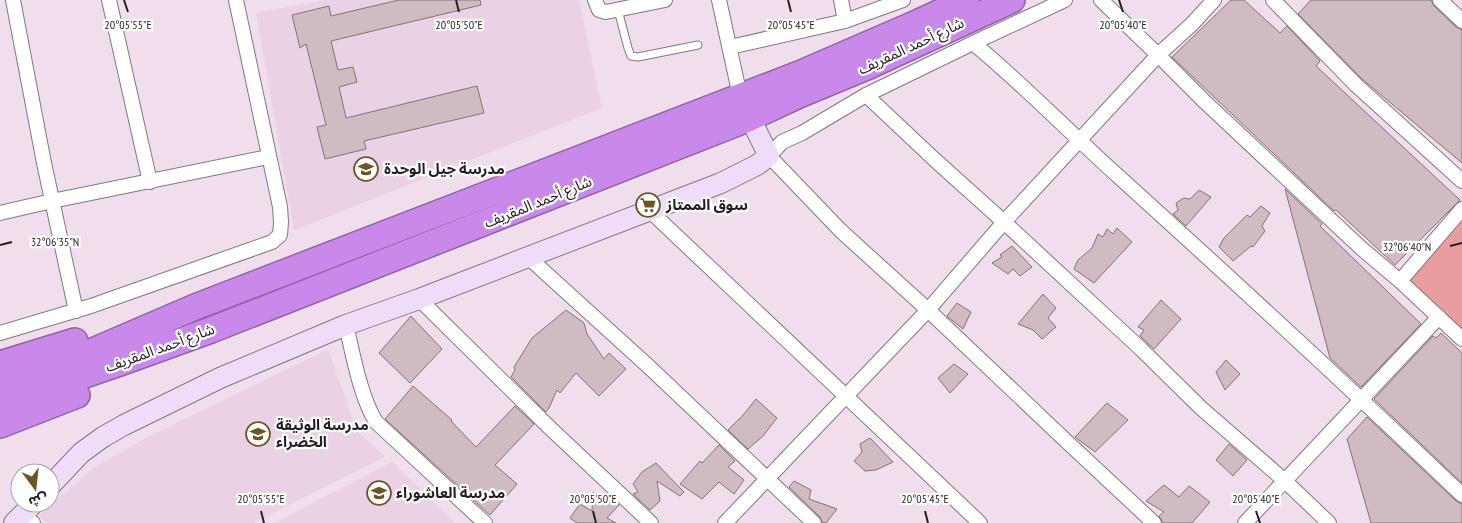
<svg xmlns="http://www.w3.org/2000/svg" width="1462" height="523" font-family="'PT Sans Narrow','Noto Sans Arabic',sans-serif">
  <rect width="100%" height="100%" fill="#f1deec"/>
  <path fill="#ead1e4" d="M325,0h254l23,108 -308,122 -38,-217z
    M328,349l29,82 28,26 -132,66h-206l-8,-7 54,-48 55,-31z
    M392,462l63,61h-180z"/>
  <path fill="#ea9d9e" d="M1462,209v129l-61,-57z"/>
  <path fill="#d1bbc2" stroke="#857177" d="M399,0h81l1,5 -150,36 7,29 15,-3 4,15 -18,5 7,31 131,-32 7,27 -120,28 2,8 -41,10 -8,-32 9,-2 -20,-81 -6,4 -8,-33 37,-9 2,10z
    M1231,0h13l36,33 7,-7 33,35 -4,5 144,134 -65,65 -59,-55 -2,1 -162,-154z
    M1311,0h120l3,6 22,21 6,3v133l-101,-85 -63,-64z
    M1285,189l37,35 -2,2 101,98 -60,63 -31,-29z
    M1199,190l12,7 -25,29 -13,-12 5,-4 -2,-7 8,-5 6,1z
    M1261,206l9,7 -8,13 3,5 -12,16 -2,-1 -18,15 -14,-14 5,-9 23,-23 3,2z
    M1117,228l15,14 -38,41 -20,-14 4,-9 14,-12 6,-14 5,3 4,-8 6,5z
    M1012,246l20,21 -12,9 -7,-7 -5,5 -16,-11 10,-6 -2,-2z
    M1043,294l13,14 -8,10 8,9 -14,12 -9,-9 -15,-6z
    M1161,300l20,19 -27,30 -14,-13 4,-6 -6,-3z
    M957,303l14,9 -8,17 -16,-13z
    M566,310l18,13 3,11 17,25 5,-6 17,16 -27,27 -23,-23 -16,20 -3,-3 -8,18 -3,4 -35,-35 4,-7 -1,-3 18,-29z
    M411,316l31,33 -32,34 -31,-30z
    M1441,333l21,20v130l-88,-84 59,-63 3,2z
    M1226,360l14,14 -15,16 -9,-18z
    M954,364l14,10 -18,19 -12,-15z
    M413,386l39,34 -1,1 25,26 39,-41 19,18 -39,41 22,19 -27,31 -105,-96z
    M756,399l21,19 -14,18 -15,13 -20,-19 12,-12v1z
    M1107,403l21,17 -33,32 -20,-15z
    M1367,417l89,84 6,3v19h-91l-24,-84z
    M870,438l23,24 -17,8 -11,1 -11,-10 8,-9 -2,-8z
    M1229,444l18,16 -14,16 -17,-16z
    M719,445l16,16 -7,6 16,13 -10,14 -15,-12 -17,17 -22,-15 20,-23 2,2z
    M656,463l28,29 -4,4 -23,-15 3,20 -10,9 -17,-16 5,-2 -5,-8 9,-12z
    M794,481l17,9 -2,9 28,10 -11,14 -4,-1 -2,-5 -31,-30z
    M1164,485l15,12 10,-11 21,16 -18,21h-29l-4,-7 5,-4 -18,-11z
    M593,492l14,11 7,-3 5,5 -12,13 9,5h-39l-7,-5 10,-14 12,7z"/>
  <g fill="none" stroke-linecap="round" stroke-linejoin="round">
    <g stroke="#867582" stroke-width="9">
      <path id="lane" d="M618,10l10,38 3,8 7,1 60,-12"/>
    </g>
    <g stroke="#867582" stroke-width="16">
      <path id="street" d="M13,0l31,163 32,148
        M109,0l41,182
        M595,0l4,10 7,2 59,-12
        M719,0l21,96
        M841,0l4,21
        M1065,0l-92,43 -107,52 -64,38 -20,9 -13,14 72,75 87,79 135,128 91,85
        M1101,0l57,55 47,47 156,146 39,33 62,58
        M1273,0l83,85 106,96
        M1440,0l22,21
        M973,43c51,42 96,89 145,133 116,105 231,211 344,319
        M730,47l115,-26 58,-21
        M866,95l69,65 69,62 137,127 60,59 84,73 44,42
        M649,210l331,313
        M0,213l52,-12 216,-44
        M528,257l119,108 167,158
        M1400,281l62,-72
        M419,299l131,129 101,95
        M346,325c7,29 14,71 30,97l109,101
        M0,333l91,-27 181,-64 8,-7 1,-13 -1,-15 -44,-207
        M23,514l10,9
        M725,523l203,-213 76,-88 154,-167 34,-31 22,-24
        M1245,523l194,-206"/>
    </g>
    <g stroke="#867582" stroke-width="22">
      <path id="secondary" d="M50,486l31,-33 22,-16 21,-12 96,-47 126,-53 73,-26 302,-116 36,-18 12,-9 -19,-38
        M14,523l20,-20"/>
    </g>
    <g stroke="#9064a5" stroke-width="28">
      <path id="highway" d="M0,364l75,-23
        M0,383l88,-30 107,-46 604,-233 120,-52 47,-22
        M0,404l120,-41 91,-33 539,-212 49,-23 70,-29 143,-66
        M0,425l77,-30"/>
    </g>
    <use href="#lane" stroke="#fff" stroke-width="7"/>
    <use href="#street" stroke="#fff" stroke-width="14"/>
    <use href="#secondary" stroke="#efdcf9" stroke-width="20"/>
    <use href="#highway" stroke="#c989ea" stroke-width="25"/>
  </g>
  <path fill="none" stroke="#251e24" stroke-width="2" d="M124,0l4,12M456,0l3,12M788,0l3,12M1119,0l4,12M0,245l12,-3M1450,246l12,-3M261,511l3,12M593,511l3,12M925,511l3,12M1256,511l4,12"/>
  <defs>
    <g id="school-ring" transform="scale(1.25)"><circle r="9.5" fill="#fff" stroke="#6d5525" stroke-width="1.5"/><path d="M0-5L7-2L0 1L-7-2ZM-4 1L0 2.5L4 1V4Q0 6-4 4Z" fill="#6d5525"/></g>
    <g id="supermarket-ring" transform="scale(1.25)"><circle r="9.5" fill="#fff" stroke="#6d5525" stroke-width="1.5"/><path d="M-6-5.5h2.5l.6 2H6L4.5 2H-2.5L-4.4-4H-6ZM-1.5 3.2a1.3 1.3 0 1 0 .1 0ZM3 3.2a1.3 1.3 0 1 0 .1 0Z" fill="#6d5525"/></g>
  </defs>
  <g fill-rule="evenodd">
    <use href="#school-ring" x="366" y="169"/>
    <use href="#supermarket-ring" x="648" y="205"/>
    <use href="#school-ring" x="258" y="434"/>
    <use href="#school-ring" x="379" y="493"/>
  </g>
  <g text-anchor="middle" stroke-width="4.5" stroke-linejoin="round" paint-order="stroke">
    <g font-size="15" fill="#251e24" stroke="#fff">
      <text transform="translate(911 46) rotate(-25)" y="5">شارع أحمد المقريف</text>
      <text transform="translate(538 202) rotate(-22)" y="5">شارع أحمد المقريف</text>
      <text transform="translate(160 348) rotate(-20)" y="5">شارع أحمد المقريف</text>
    </g>
    <g font-size="15" font-weight="bold" fill="#251e24" stroke="#fff" text-anchor="start">
      <text x="384" y="174">مدرسة جيل الوحدة</text>
      <text x="666" y="210">سوق الممتاز</text>
      <text x="276" y="430">مدرسة الوثيقة<tspan x="276" dy="17">الخضراء</tspan></text>
      <text x="396" y="498">مدرسة العاشوراء</text>
    </g>
  </g>
  <g font-size="12" text-anchor="middle" fill="#251e24" stroke="#fff" stroke-width="4.5" stroke-linejoin="round" paint-order="stroke">
    <text x="128" y="29">20°05'55"E</text>
    <text x="459" y="29">20°05'50"E</text>
    <text x="791" y="29">20°05'45"E</text>
    <text x="1123" y="29">20°05'40"E</text>
    <text x="55" y="246">32°06'35"N</text>
    <text x="1407" y="251">32°06'40"N</text>
    <text x="261" y="503">20°05'55"E</text>
    <text x="593" y="503">20°05'50"E</text>
    <text x="925" y="503">20°05'45"E</text>
    <text x="1256" y="503">20°05'40"E</text>
  </g>
  <g transform="translate(35 488) rotate(165)"><circle r="24" fill="#ffffff" stroke="#a8a5a7"/>
  <path d="M0-4L9 19L0 12L-9 19Z" fill="#6d5525"/>
  <text y="-8" font-size="14" font-weight="bold" text-anchor="middle" fill="#251e24">ش</text>
  </g>
</svg>
